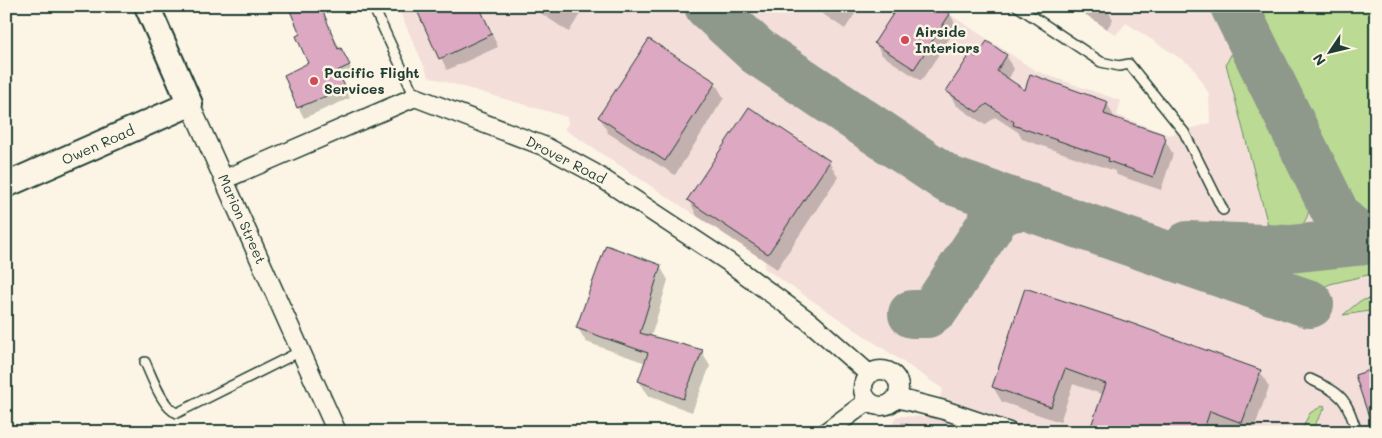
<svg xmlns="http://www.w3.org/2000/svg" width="1382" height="438" font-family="Mali,sans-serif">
  <rect width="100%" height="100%" fill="#fcf5e5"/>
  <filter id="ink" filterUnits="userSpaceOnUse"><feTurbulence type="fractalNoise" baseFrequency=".02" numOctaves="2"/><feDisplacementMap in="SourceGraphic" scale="10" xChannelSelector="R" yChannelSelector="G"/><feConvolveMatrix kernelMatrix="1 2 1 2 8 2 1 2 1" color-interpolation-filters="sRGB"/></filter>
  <g filter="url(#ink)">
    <path fill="#f3deda" d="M397,6h540l99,65 85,30 -4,14 52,20 41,-12 -1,-29 -17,-28 -66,-43 -10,12 -43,-29h303v426h-487l7,-16 37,1 10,-28 -179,-121 1,-7 -201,-132 4,-5 -1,-7 -138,-40z"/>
    <path fill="#bbdb94" stroke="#6d8c64" d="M1256,6h120v214l-9,-3 -14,-14z
      M1233,51l4,2 71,146c5,22 -12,38 -34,34l-6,-8 -42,-161z
      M1376,256v17l-46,11 -6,3 -43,-11v-2l15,-9z
      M1376,297v13l-33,5 17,-14z
      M1324,405l1,3 -15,24h-10l10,-19z"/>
    <path fill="#0003" d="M416,6h63l19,41 -51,23z
      M530,6h55l-16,26z
      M811,6h49l-15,23z
      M1073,6h32l8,13 -6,10z
      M950,14l7,13 -36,54 -39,-26 -7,-12z
      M327,24l28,52 -14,5 9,17 -46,20 -6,-11 12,-43z
      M1006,55l8,14 -6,11 17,12 82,11 8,16 47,16 11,19 -12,36 -44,-15 -2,-4 -93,-32 -4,-7 -23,-15 -10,8 -29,-20 -8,-13 28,-34z
      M715,83l9,15 -49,77 -67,-42 -8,-16z
      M829,162l9,15 -61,92 -80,-53 -8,-16z
      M660,266l8,14 -17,57 51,15 8,14 -18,46 -44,-16 -9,-15 7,-18 -60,-21 -8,-14z
      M1026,290l234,81 9,16 -16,45h-18l-16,-6 -2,6h-121l-3,-6 11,-31 -31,-11 -13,38 -58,-20 -9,-15z
      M902,422l30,10h-33z"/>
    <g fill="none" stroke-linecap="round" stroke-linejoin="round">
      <path stroke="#8e998c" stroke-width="48" d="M708,6l50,46 191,128 361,124
        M1234,6l102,208c10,14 23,23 40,25
        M1188,245l102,4 86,-9
        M912,314h15l10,-8 59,-90c10,-8 20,-10 33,-9"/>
    </g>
    <path fill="#dda8c1" stroke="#1f3d34" d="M288,6h33l17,43 3,-1 9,17 -13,6 9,17 -49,20 -13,-33 24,-12 -12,-27 4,-2z
      M415,6h64l13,28 -53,25z
      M898,6h41l11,8 -36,55 -40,-26z
      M649,39l67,43 -51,79 -67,-44z
      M987,41l20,14 -10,16 28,19 5,-16 78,28 -4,12 59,20 3,5 -13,38 -45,-16 1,-3 -96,-33 1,-3 -27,-18 -10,8 -31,-21 25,-38 5,4z
      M749,107l81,54 -62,93 -81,-54z
      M606,245l55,20 -21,68 63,17 -20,49 -45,-18 10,-28 -72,-25z
      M1025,288l103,34 133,48 -19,53 -32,-12 -7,21h-95l-17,-6 15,-42 -41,-15 -14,38 -59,-20z
      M1376,368v61h-3l-18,-54z"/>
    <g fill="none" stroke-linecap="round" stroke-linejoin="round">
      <g stroke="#1f3d34" stroke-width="12">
        <path id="lane" d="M373,6l42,91
          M1017,6l84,56 18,4 10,-2 55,68 39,78
          M145,362c6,13 18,47 32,51l124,-62
          M1310,379c34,16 35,18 47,53"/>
      </g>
      <g stroke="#1f3d34" stroke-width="21">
        <path id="street" d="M190,104l147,328
          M225,179l190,-82 131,50 48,26 133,88 83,61 59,52
          M863 388a18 18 0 1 1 36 0a18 18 0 1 1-36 0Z
          M897,398l47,12 65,22
          M826,432l42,-31"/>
      </g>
      <g stroke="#1f3d34" stroke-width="28">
        <path id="secondary" d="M6,185l184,-81 -43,-98"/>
      </g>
      <use href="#lane" stroke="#fcf5e5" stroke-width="9"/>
      <use href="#street" stroke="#fcf5e5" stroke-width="18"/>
      <use href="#secondary" stroke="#fcf5e5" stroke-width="24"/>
    </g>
  </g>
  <g fill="#d1495b" stroke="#fcf5e5" stroke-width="2">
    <circle cx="905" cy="40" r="5"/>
    <circle cx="314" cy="81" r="5"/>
  </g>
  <g text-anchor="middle" stroke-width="5" stroke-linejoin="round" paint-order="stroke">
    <g font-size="14" font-weight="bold" fill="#1f3d34" stroke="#fcf5e5" text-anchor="start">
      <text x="915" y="37">Airside<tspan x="915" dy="16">Interiors</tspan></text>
      <text x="324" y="78">Pacific Flight<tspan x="324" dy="16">Services</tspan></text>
    </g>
    <g font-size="14" fill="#1f3d34" stroke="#fcf5e5">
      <text transform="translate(98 145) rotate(-24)" y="5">Owen Road</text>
      <text transform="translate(566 160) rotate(27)" y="5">Drover Road</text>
      <text transform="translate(242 219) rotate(66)" y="5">Marion Street</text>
    </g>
  </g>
  <rect width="1382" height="438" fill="none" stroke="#fcf5e5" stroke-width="25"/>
  <rect x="12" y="12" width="1357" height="413" fill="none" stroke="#1f3d34" stroke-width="2" filter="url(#ink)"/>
  <g transform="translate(1330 52) rotate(235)" stroke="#fcf5e5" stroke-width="4" paint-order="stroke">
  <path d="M0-4L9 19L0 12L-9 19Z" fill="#1f3d34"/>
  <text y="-8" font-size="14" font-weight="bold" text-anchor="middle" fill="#1f3d34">N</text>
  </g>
</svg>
